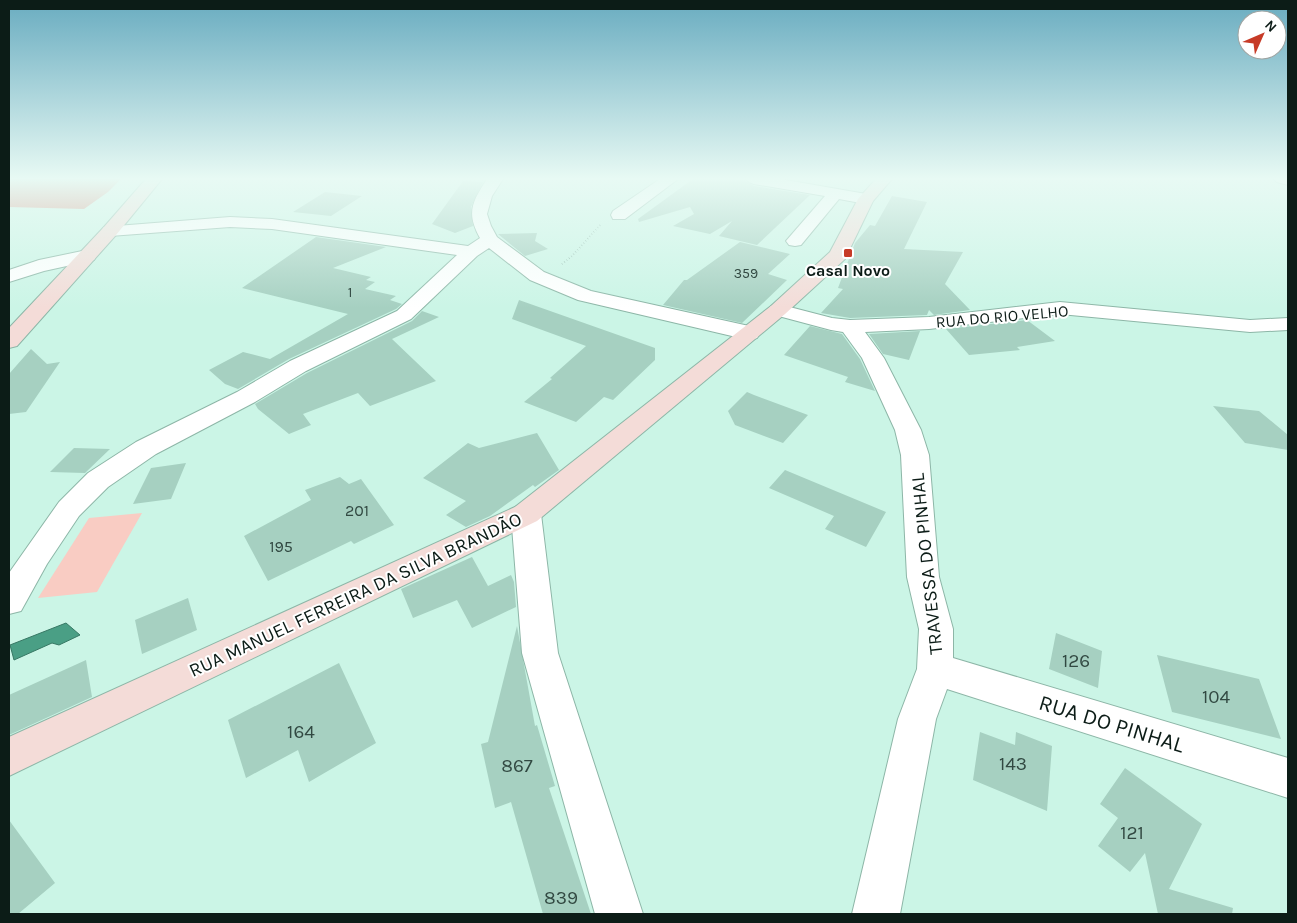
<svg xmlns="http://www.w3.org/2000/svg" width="1297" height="923" font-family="Karla,sans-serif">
  <rect width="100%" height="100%" fill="#cbf5e6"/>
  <path fill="#f9ccc3" d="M142,513l-45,79 -59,6 51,-80z"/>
  <path fill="#d78e80" d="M9,179h112l-13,13 -24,17 -75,-2z"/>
  <path fill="#4a9f85" stroke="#377864" d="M66,623l14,12 -21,10 -7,-2 -38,17 -4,-15z"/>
  <path fill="#a6d0c1" d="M693,179h42l10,2 9,5 56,9 -53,50 -38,-9 13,-15 -22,13 -37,-8 21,-12 -4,-7 -51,15 -1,-3z
    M463,181l20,1 -12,25 2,19 -18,7 -23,-9z
    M325,192l37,4 -31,20 -38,-4z
    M892,196l35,6 -23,47 59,3 -18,32 25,26 -36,5 -5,-5 -2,5 -77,3 -29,-5 22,-24 -5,-1 17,-45 15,-18 5,1z
    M537,233l-2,8 13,8 -23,7 -27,-22z
    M316,237l70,10 -53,21 38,9 -5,3 9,2 -10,7 31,7 -6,4 12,4 -6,5 -107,50 -51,30 -13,-5 -16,-14 34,-18 27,7 78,-45 -106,-26z
    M740,242l50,12 -22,20 19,6 -45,43 -79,-18 21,-25h3z
    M519,300l136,48v12l-42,40 -9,-3 -28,25 -52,-20 28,-23 -2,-1 36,-32 -74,-27z
    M422,311l17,6 -47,22 44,42 -66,25 -12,-13 -55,21 8,11 -22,9 -31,-25 -3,-5 52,-31 105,-52z
    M1027,320l28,21 -38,6 3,3 -51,5 -23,-26z
    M810,326l32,8 18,25 15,32 -30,-9 3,-5 -64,-22z
    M920,331l-11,29 -26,-6 -14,-20z
    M31,349l16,15 13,-2 -34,50 -17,2v-40z
    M747,392l7,3 54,20 -25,28 -48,-18 -7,-14z
    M1213,406l46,5 29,24v15l-43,-7z
    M537,433l22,37 -24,17 -2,-2 -43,31 -24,11 -20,-12 20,-14 -43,-23 45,-35 11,5z
    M74,448l36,1 -25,24 -35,-1z
    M186,463l-15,36 -38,5 18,-36z
    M785,470l101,42 -20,35 -41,-18 9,-13 -65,-28z
    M340,477l9,7 12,-5 33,46 -40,19 -3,-3 -83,40 -24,-45 67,-36 -6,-10z
    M472,557l16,29 23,-11 3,7 2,25 -44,21 -15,-28 -44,18 -12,-29z
    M188,598l9,32 -55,24 -7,-34z
    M517,626l18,100 2,-1 18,61 -6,2 42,126h-48l-32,-112 -16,6 -14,-64 7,-2z
    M1056,633l46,18 -4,37 -49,-19z
    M1157,655l102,24 22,60 -109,-27z
    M86,660l6,37 -83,38v-40z
    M339,663l37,80 -67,39 -11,-32 -52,28 -18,-58z
    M980,732l35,13 1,-13 36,14 -5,65 -74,-31z
    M1125,768l77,56 -33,65 64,19 -1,6h-74l-13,-61 -15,19 -32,-26 20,-28 -18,-14z
    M9,820l46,63 -37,31h-9z"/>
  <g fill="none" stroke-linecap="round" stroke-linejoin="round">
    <g stroke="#8db6a7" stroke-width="2">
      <path id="street" d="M487,179h16l-11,17 -5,18 4,12 6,11 47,35 47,19 158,35 8,2 3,5 -3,5 -8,2 -171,-40 -48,-20 -41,-32 -12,8 -66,63 -105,52 -51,31 -99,52 -48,33 -29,29 -32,48 -26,47 -12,3v-41l50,-71 29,-29 48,-31 101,-50 53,-31 107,-50 60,-56 -185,-26 -42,-2 -120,9 -6,-1 -3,-4 3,-4 126,-10 42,2 196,27 12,-8c-14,-25 -8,-36 7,-59z
        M660,179h18l-53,40h-12l-2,-4 2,-4z
        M746,179h34l86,15 6,2 2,3 -2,3 -6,2 -27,-5 -38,46 -6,1 -6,-1 -3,-4 39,-45 -71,-12 -5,-2z
        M1274,179h14v6l-11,-3z
        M87,250l7,2 2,4 -2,4 -50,11 -35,11v-12l30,-10z
        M1060,302l190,18 38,-2v12l-38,2 -190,-18 -131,15 -64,3 19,26 37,72 8,25 10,122 14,52v29l335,100v40l-341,-109 -11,30 -36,195h-48l46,-195 19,-50 2,-40 -12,-52 -6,-122 -6,-25 -33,-72 -19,-26 -12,-2 -60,-16 -3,-4 3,-4 7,-2 54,14 18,2 79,-3z
        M526,503l11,4 4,7 17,139 85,261h-48l-73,-261 -11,-139 4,-7z"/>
    </g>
    <g stroke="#8db6a7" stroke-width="2">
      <path id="secondary" d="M146,179h16l-46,56 -99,111 -8,2v-20l95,-101z
        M876,179h16l-19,22 -28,58 -60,55 -248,207 -528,255v-39l506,-230 256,-201 59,-54 28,-53z"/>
    </g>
    <path stroke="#8aaba0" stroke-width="2" stroke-dasharray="0.5 2.5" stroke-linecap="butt" d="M562,264l10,-8 29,-32"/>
    <use href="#street" fill="#fff" fill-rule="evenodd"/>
    <use href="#secondary" fill="#f4dcd8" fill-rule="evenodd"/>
  </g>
  <linearGradient id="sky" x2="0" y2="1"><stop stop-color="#69acc0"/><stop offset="0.58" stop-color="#e8faf4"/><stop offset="1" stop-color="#e8faf4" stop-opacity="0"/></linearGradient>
  <rect width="1297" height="308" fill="url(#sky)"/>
  <rect fill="#c73b27" stroke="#fff" stroke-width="2" x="843" y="248" width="10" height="10" rx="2.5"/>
  <g text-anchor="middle" stroke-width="4" stroke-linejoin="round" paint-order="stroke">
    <g font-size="14" fill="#324942">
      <text x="746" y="278">359</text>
      <text x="350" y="297">1</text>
    </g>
    <g font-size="16" font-weight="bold" fill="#0c1c17" stroke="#fff">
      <text x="848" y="276">Casal Novo</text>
    </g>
    <g font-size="16" fill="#0c1c17" stroke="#fff">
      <text transform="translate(1002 316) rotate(-5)" y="6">RUA DO RIO VELHO</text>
    </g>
    <g font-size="16" fill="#324942">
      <text x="357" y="516">201</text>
      <text x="281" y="552">195</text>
    </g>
    <g font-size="19" fill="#0c1c17" stroke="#fff">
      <text transform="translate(926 564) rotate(-96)" y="7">TRAVESSA DO PINHAL</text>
      <text transform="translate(355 594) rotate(-25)" y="7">RUA MANUEL FERREIRA DA SILVA BRANDÃO</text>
    </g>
    <g font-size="19" fill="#324942">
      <text x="1076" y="667">126</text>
      <text x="1216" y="703">104</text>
      <text x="301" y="738">164</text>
      <text x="1013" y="770">143</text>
      <text x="517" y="772">867</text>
      <text x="1132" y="839">121</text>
      <text x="561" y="904">839</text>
    </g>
    <g font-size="22" fill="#0c1c17" stroke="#fff">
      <text transform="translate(1112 723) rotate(17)" y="8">RUA DO PINHAL</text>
    </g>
  </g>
  <rect width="1297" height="923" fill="none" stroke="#0c1c17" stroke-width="20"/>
  <g transform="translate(1262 35) rotate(45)"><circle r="24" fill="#ffffff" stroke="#9ea4a2"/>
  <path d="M0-4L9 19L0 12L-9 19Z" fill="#c73b27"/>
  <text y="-8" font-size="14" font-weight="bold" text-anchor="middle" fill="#0c1c17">N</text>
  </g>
</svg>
